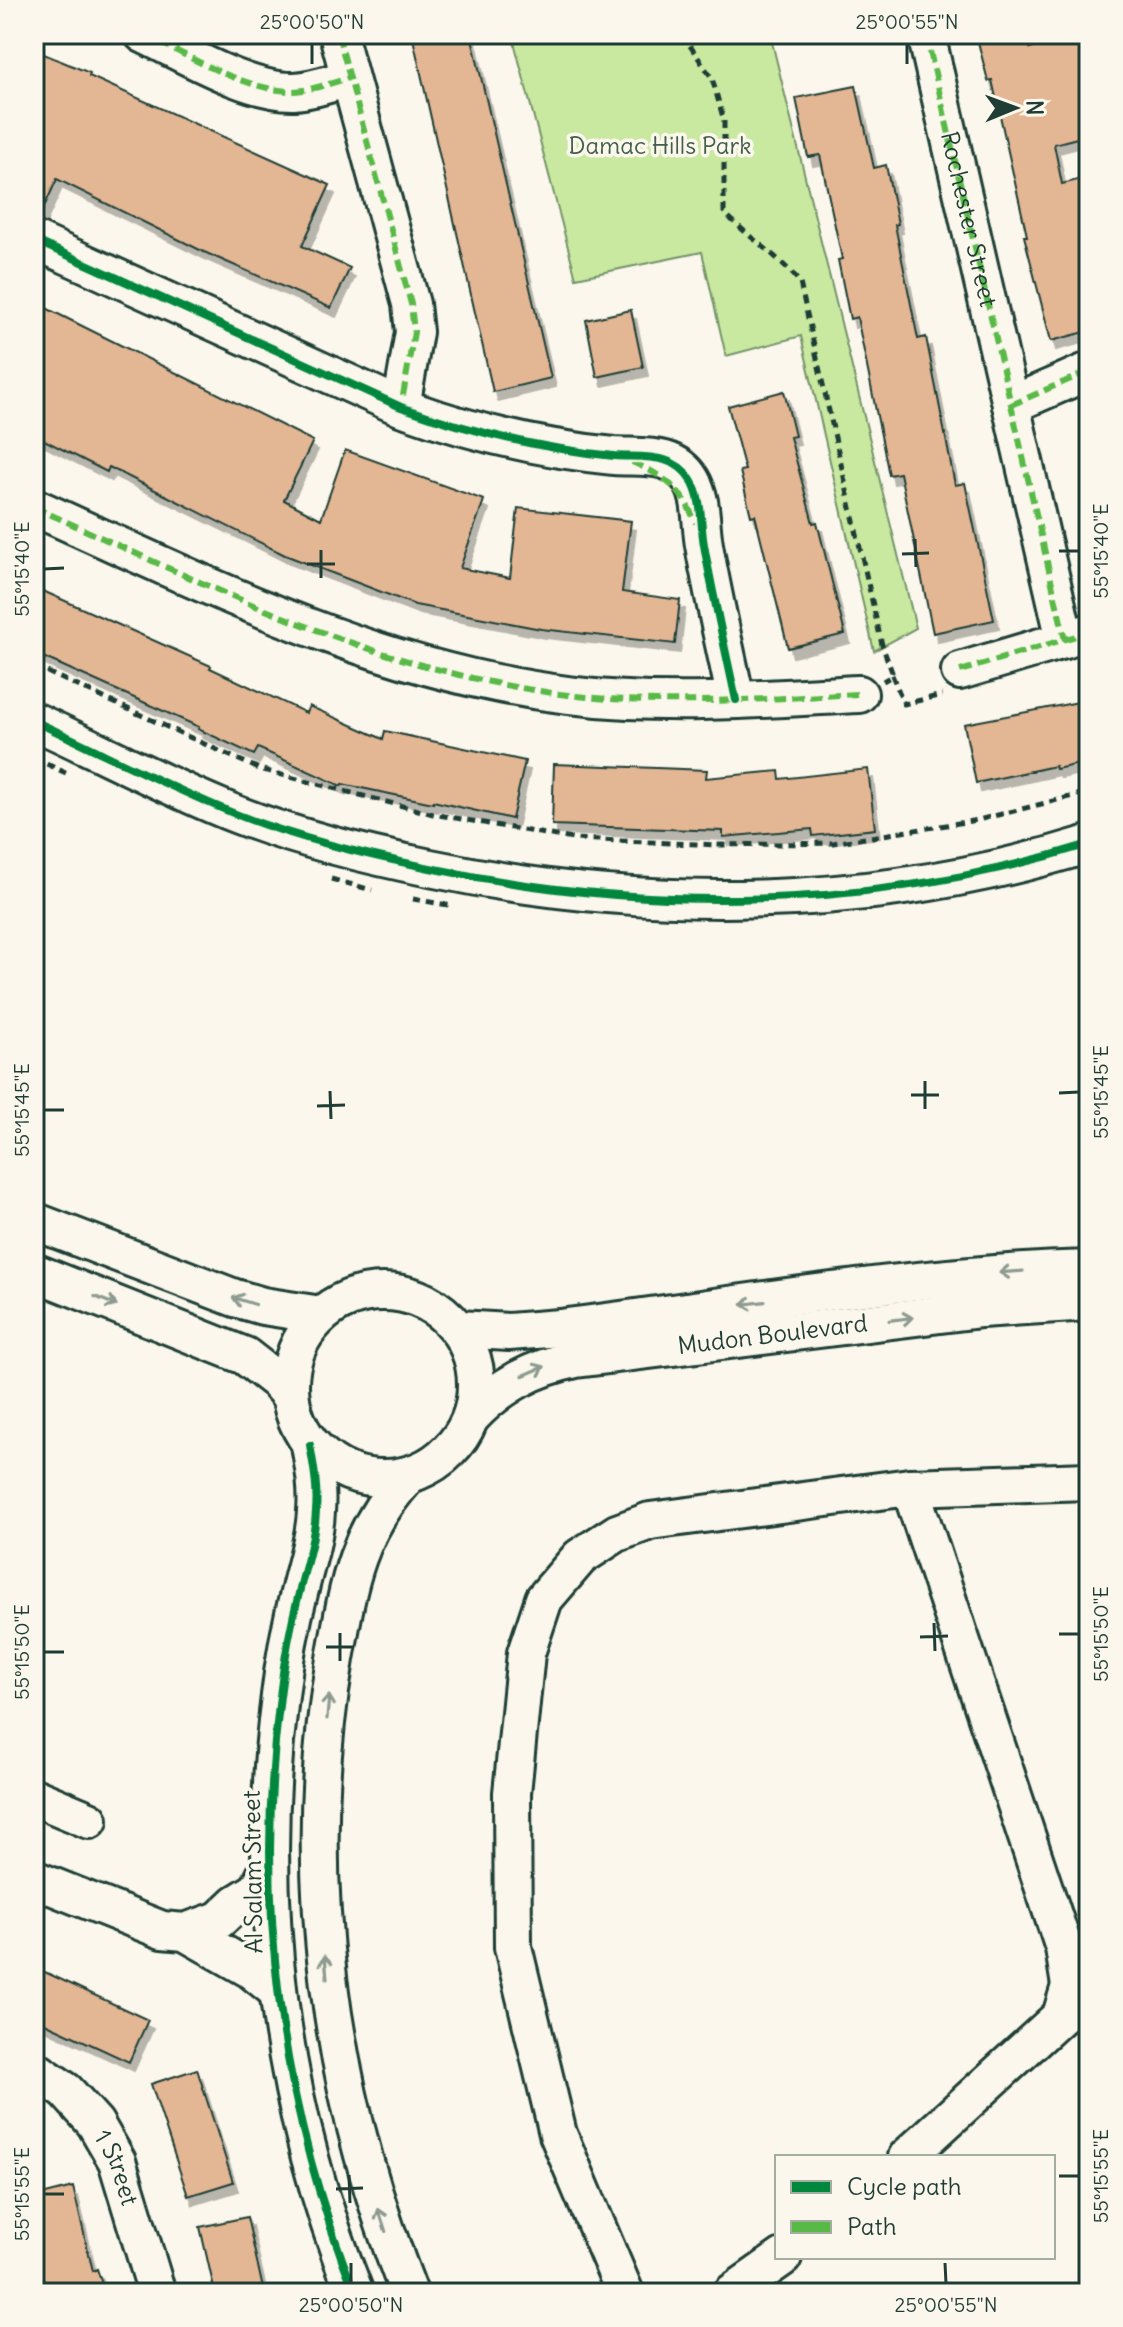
<svg xmlns="http://www.w3.org/2000/svg" width="1123" height="2327" font-family="Delius,sans-serif">
  <defs>
    <filter id="shadow"><feDropShadow dx="5" dy="9" stdDeviation="0" flood-color="#0004"/></filter>
  </defs>
  <rect width="100%" height="100%" fill="#fbf7ec"/>
  <filter id="ink" filterUnits="userSpaceOnUse"><feTurbulence type="fractalNoise" baseFrequency=".0125" numOctaves="2"/><feDisplacementMap in="SourceGraphic" scale="16" xChannelSelector="R" yChannelSelector="G"/><feConvolveMatrix kernelMatrix="1 2 1 2 8 2 1 2 1" color-interpolation-filters="sRGB"/></filter>
  <g filter="url(#ink)">
    <path fill="#c9e9a1" stroke="#74936a" stroke-width="2" d="M512,34h258l146,594 -42,23 -73,-315 -75,20 -24,-104 -126,26z"/>
    <path fill="#e3b694" stroke="#1f3d34" stroke-width="2" filter="url(#shadow)" d="M412,34h59l80,344 -58,14z
      M976,34h50l4,14 59,-14v101l-35,9 8,40 27,-7v154l-38,10 -27,-105h3l-35,-156 -4,1z
      M34,50l56,23 -1,3 241,109 -28,61 48,22 -19,40 -127,-56 -147,-73 -19,41 -4,-1z
      M856,86l18,82 12,-3 12,59 -3,1 23,114 8,-2 29,148 10,-2 29,137 -61,13 -33,-160 -11,2 -32,-158 -7,2 -12,-59 4,-1 -22,-104 -12,2 -12,-59z
      M34,302l279,139 -29,59 37,19 24,-69 139,50 -24,68 50,10 8,-70 113,13 -9,71 58,8 -5,44 -134,-15 -126,-24 -130,-50 -176,-88 -2,5 -73,-37z
      M631,310l12,57 -46,10 -11,-57z
      M784,391l11,45 -5,1 23,86 4,-1 28,112 -57,14 -33,-133 -4,1 -11,-45 5,-1 -17,-64z
      M34,587l177,79 -1,2 96,45 3,-7 74,33 2,-8 140,30 -13,58 -79,-18v2l-91,-19 -1,2 -83,-38 -4,7 -56,-26 1,-2 -165,-74z
      M1089,700v62l-33,7 -1,-3 -79,17 -12,-59z
      M554,764l153,6 -1,8 73,-7 1,8 88,-10 7,60 -62,7 -1,-7 -89,8v-6l-171,-6z
      M34,1967l114,53 -19,42 -95,-44z
      M197,2069l36,113 -45,14 -37,-112z
      M73,2187l20,84 4,-2 8,24h-65l7,-5 -13,-35v-56z
      M247,2217l17,76h-49l-15,-66z"/>
    <g fill="none" stroke-linecap="round" stroke-linejoin="round">
      <g stroke="#1f3d34" stroke-width="42">
        <g id="minor">
          <path d="M143,34c42,20 105,58 151,57 19,-1 37,-8 55,-13"/>
          <path d="M338,34l73,270 3,28 -13,75"/>
          <path id="s1" d="M926,34l139,606"/>
          <path d="M34,240l367,167c70,25 139,42 213,49 28,2 60,-4 77,24 12,20 9,42 13,65 9,51 21,103 32,155"/>
          <path d="M1011,405l78,-34"/>
          <path d="M34,507c173,78 344,165 534,188 96,12 194,4 291,-1"/>
          <path d="M960,671l127,-38"/>
          <path d="M34,721c68,31 135,67 204,94 61,24 128,40 192,53 219,46 445,43 659,-24"/>
          <path d="M34,1221l201,77 28,8 58,9"/>
          <path d="M34,1272l211,84 32,25 13,15"/>
          <circle cx="383" cy="1385" r="93"/>
          <path d="M458,1329l51,3 51,-4c176,-22 352,-54 529,-59"/>
          <path id="s2" d="M471,1417c30,-32 62,-49 105,-58l405,-50 108,-7"/>
          <path d="M310,1445c4,22 8,44 6,66 -1,27 -10,52 -16,78 -9,34 -16,72 -20,107 -26,202 -1,408 75,597"/>
          <path d="M407,1477c-52,57 -59,109 -72,182 -37,215 -5,433 74,634"/>
          <path d="M34,1797l55,23"/>
          <path d="M34,1879l128,51 23,2 65,37 26,21"/>
          <path d="M185,1932l34,-12 18,-17 21,-13 12,-24"/>
          <path id="s3" d="M34,2069l32,22 29,32 22,38 40,132"/>
          <path d="M907,2157l154,-141 9,-30 -6,-38 -154,-461"/>
          <path d="M625,2293l-67,-159 -45,-187 -1,-154 14,-140 18,-54 36,-42 37,-24 33,-12 260,-34 179,-6"/>
          <path d="M732,2293l51,-36"/>
        </g>
      </g>
      <path stroke="#1f3d34" stroke-width="5" stroke-dasharray="8 6" stroke-linecap="butt" d="M682,34l30,44 12,43v91c24,26 55,43 76,71l82,362 10,27 -2,5 -7,4
        M34,666l225,103 174,45 140,25 147,6 113,-2 145,-23 111,-28
        M892,675l12,29 38,-9
        M34,758l32,15
        M331,879l41,11
        M413,899l41,7"/>
      <use href="#minor" stroke="#fbf7ec" stroke-width="36"/>
      <path stroke="#58b947" stroke-width="6" stroke-dasharray="12 6" stroke-linecap="butt" d="M143,34c42,20 105,58 151,57 19,-1 37,-8 55,-13
        M338,34l73,270 3,28 -13,75
        M926,34l139,606
        M1011,405l78,-34
        M632,462c34,15 49,26 64,61
        M34,507c173,78 344,165 534,188 96,12 194,4 291,-1
        M960,671l129,-39"/>
      <g stroke="#fbf7ec" stroke-width="13">
        <path id="cycleway" d="M34,240l367,167c70,25 139,42 213,49 28,2 60,-4 77,24 12,20 9,42 13,65 9,51 21,103 32,155
          M34,721c68,31 135,67 204,94 61,24 128,40 192,53 219,46 445,43 659,-24
          M310,1445c4,22 8,44 6,66 -1,27 -10,52 -16,78 -9,34 -16,72 -20,107 -26,202 -1,408 75,597"/>
      </g>
      <use href="#cycleway" stroke="#00873e" stroke-width="8"/>
    </g>
    <defs><path id="oneway-shaft" d="M-6 0H5M1.5-3L5.5 0L1.5 3" fill="none" stroke-width="1.6" stroke-linecap="round" stroke-linejoin="round" transform="scale(2)"/></defs>
    <g stroke="#8d9a90">
      <use href="#oneway-shaft" transform="translate(1011 1272) rotate(176)"/>
      <use href="#oneway-shaft" transform="translate(106 1301) rotate(22)"/>
      <use href="#oneway-shaft" transform="translate(244 1301) rotate(-163)"/>
      <use href="#oneway-shaft" transform="translate(753 1303) rotate(173)"/>
      <use href="#oneway-shaft" transform="translate(901 1319) rotate(-7)"/>
      <use href="#oneway-shaft" transform="translate(534 1371) rotate(-23)"/>
      <use href="#oneway-shaft" transform="translate(328 1707) rotate(-85)"/>
      <use href="#oneway-shaft" transform="translate(326 1967) rotate(-95)"/>
      <use href="#oneway-shaft" transform="translate(382 2220) rotate(-108)"/>
    </g>
  </g>
  <path fill="none" stroke="#1f3d34" stroke-width="3" d="M312,44v20M907,44v20M915,539l1,28M321,550v28M1059,551h20M902,554l27,-1M307,564h28M44,569l20,-1M925,1081v28M330,1091l1,28M1059,1093l20,-1M911,1095h28M317,1106l28,-1M44,1110h20M934,1623l1,28M340,1633v28M1059,1634h20M920,1637l28,-1M326,1647h28M44,1652h20M349,2175l1,28M1059,2176h20M336,2189l27,-1M44,2194h20M351,2263v20M945,2263l1,20"/>
  <g text-anchor="middle" stroke-width="7" stroke-linejoin="round" paint-order="stroke">
    <g font-size="24" fill="#415f4a" stroke="#fbf7ec">
      <text x="660" y="154">Damac Hills Park</text>
    </g>
    <g font-size="24" fill="#1f3d34" stroke="#fbf7ec">
      <text dy="8" stroke="none"><textPath href="#s1" startOffset="190">Rochester Street</textPath></text>
      <text dy="8" stroke="none"><textPath href="#s2" startOffset="320">Mudon Boulevard</textPath></text>
      <text transform="translate(253 1872) rotate(-91)" y="8">Al Salam Street</text>
      <text dy="8" stroke="none"><textPath href="#s3" startOffset="132">1 Street</textPath></text>
    </g>
  </g>
  <rect width="1123" height="2327" fill="none" stroke="#fbf7ec" stroke-width="88"/>
  <rect x="775" y="2155" width="280" height="104" fill="#fbf7ec" stroke="#a3ada2" stroke-width="2"/>
  <rect x="791" y="2181" width="40" height="12" fill="#00873e" stroke="#a3ada2" stroke-width="2"/>
  <text x="847" y="2195" font-size="24" fill="#1f3d34">Cycle path</text>
  <rect x="791" y="2221" width="40" height="12" fill="#58b947" stroke="#a3ada2" stroke-width="2"/>
  <text x="847" y="2235" font-size="24" fill="#1f3d34">Path</text>
  <g transform="translate(1015 108) rotate(89)" stroke="#fbf7ec" stroke-width="6" paint-order="stroke">
  <path d="M0-6L14 30L0 20L-14 30Z" fill="#1f3d34"/>
  <text y="-12" font-size="22" font-weight="bold" text-anchor="middle" fill="#1f3d34">N</text>
  </g>
  <rect x="44" y="44" width="1035" height="2239" fill="none" stroke="#1f3d34" stroke-width="3"/>
  <g font-size="20" text-anchor="middle" fill="#1f3d34">
    <text x="312" y="29">25°00'50"N</text>
    <text x="907" y="29">25°00'55"N</text>
    <text transform="translate(1101 551) rotate(-90)" y="7">55°15'40"E</text>
    <text transform="translate(22 569) rotate(-90)" y="7">55°15'40"E</text>
    <text transform="translate(1101 1092) rotate(-90)" y="7">55°15'45"E</text>
    <text transform="translate(22 1110) rotate(-90)" y="7">55°15'45"E</text>
    <text transform="translate(1101 1634) rotate(-90)" y="7">55°15'50"E</text>
    <text transform="translate(22 1652) rotate(-90)" y="7">55°15'50"E</text>
    <text transform="translate(1101 2176) rotate(-90)" y="7">55°15'55"E</text>
    <text transform="translate(22 2194) rotate(-90)" y="7">55°15'55"E</text>
    <text x="351" y="2312">25°00'50"N</text>
    <text x="946" y="2312">25°00'55"N</text>
  </g>
</svg>
